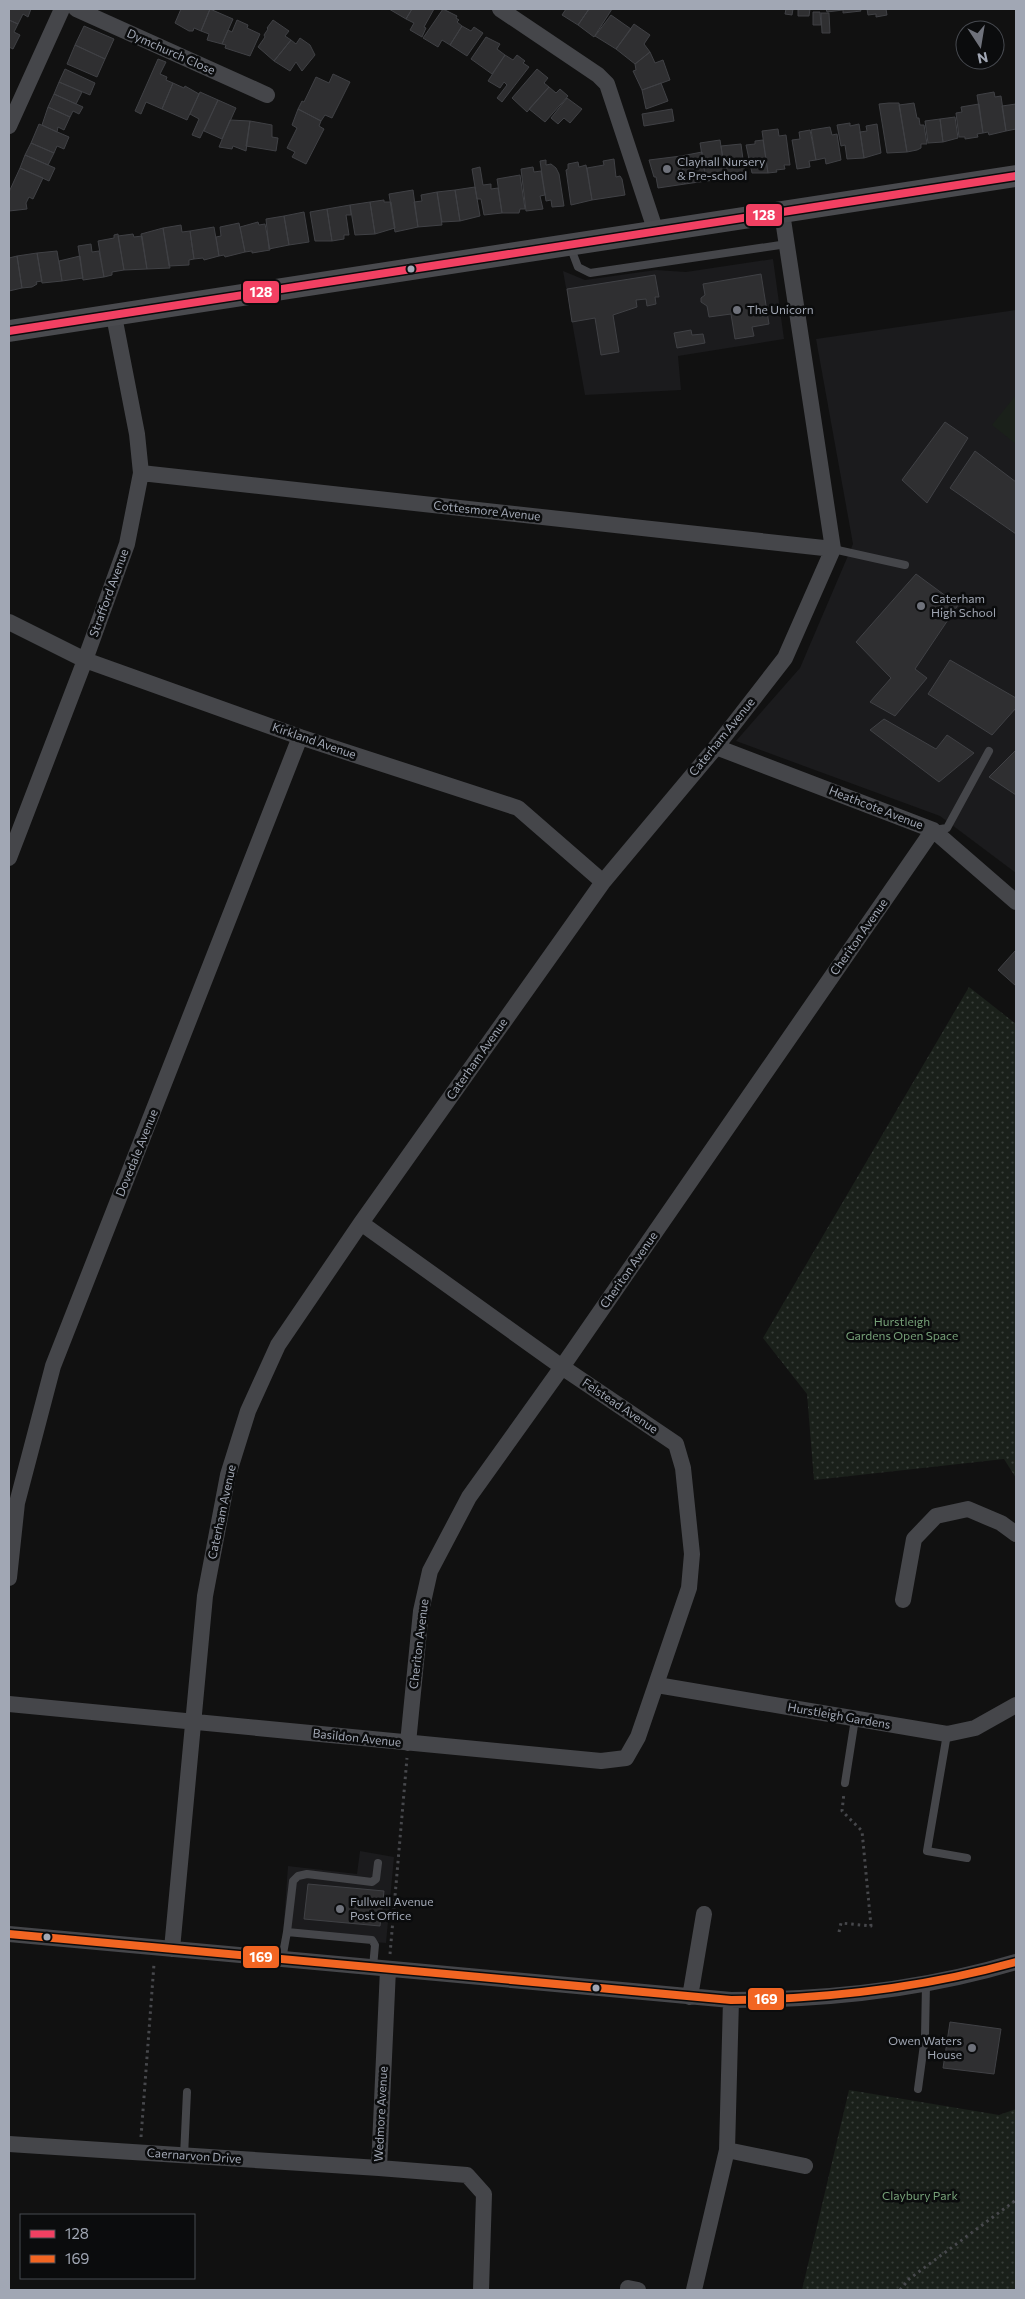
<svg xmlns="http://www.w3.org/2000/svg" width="1025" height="2299" font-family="Commissioner,sans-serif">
  <defs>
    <pattern id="park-dots" width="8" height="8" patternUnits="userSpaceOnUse" patternTransform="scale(1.25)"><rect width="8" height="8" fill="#1a201a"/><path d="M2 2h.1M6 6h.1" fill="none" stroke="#383e39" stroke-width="1.8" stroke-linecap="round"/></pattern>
  </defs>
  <rect width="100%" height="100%" fill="#111"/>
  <path fill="#1b1b1d" d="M773,259l11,80 -106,17 3,34 -96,5 -22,-124 22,9 71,-10 30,2z
    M1016,310v563l-76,-57 -204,-75 64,-73 53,-124 -37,-205z
    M360,1851l34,6 -8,86 -103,-8 5,-69 69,8z"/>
  <path fill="#1a201a" d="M1016,395v49l-24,-19z"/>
  <path fill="url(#park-dots)" d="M969,987l47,37v454l-12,-19 -190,21 -7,-86 -44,-56z
    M849,2090l150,25 17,-6v181h-214z"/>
  <path fill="#2f2f31" stroke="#404145" d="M9,9h22l-3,8 -5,-3 -5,10 -9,-4z
    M181,9h29l-9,22 -7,-3 -1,3h-4l-14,-8z
    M210,9l23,10 -11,25 -15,-4 2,-6 -8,-3z
    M389,9h23l-6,10z
    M412,9h22l-10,18 2,1 -4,9 -12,-7 4,-7 -8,-4z
    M443,9l14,7 -1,2 3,2 -2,2 5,4 -12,19 -8,-5 -4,7 -15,-9z
    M566,9h23l-11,16 -16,-10z
    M589,9h23l-18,28 -16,-12z
    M786,9h7l-1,6 -7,-1z
    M798,9h12l-1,7h-11z
    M826,9h17v1l-16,2z
    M843,9h17l1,2 -18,2z
    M867,9h19l1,6 -11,2v-3l-8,1z
    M813,12h7l1,13h-8z
    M821,13h8l1,20h-8z
    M611,15l20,14 -15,20 -21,-13z
    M9,20l9,4 -4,8 6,3 -7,14 -4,-2z
    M237,20l11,5 -1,3 13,6 -10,22 -25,-8 1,-3 -4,-1 6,-14 4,2z
    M273,20l16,11 -4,5 6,4 -17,21 -16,-14 7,-10 -1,-2 4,-6 -1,-1z
    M634,24l16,11 -6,9 6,8 -15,12 -19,-15z
    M84,26l30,13 -9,20 -30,-14z
    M462,26l9,5 3,-4 9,6 -16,23 -17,-11z
    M486,37l14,7 -3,5 8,6 -13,19 -21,-15z
    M300,38l10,7 5,10 -13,16 -6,-9 -6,9 -16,-10 17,-21 5,4z
    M75,45l30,14 -8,18 -30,-13z
    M650,52l5,11 8,-3 7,20 -28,10 -9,-19 3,-1 -1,-6z
    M505,55l8,5 4,-5 8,6 -2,2 6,4 -27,35 -5,-4 10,-13 -3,-3 -4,6 -12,-7z
    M158,59l8,3 -6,12 7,3 -1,3 7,3 -11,26 -16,-7 -5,12 -6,-3z
    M65,69l30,14 -5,12 -31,-13z
    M537,69l11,9 -4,5 5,4 -22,25 -15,-14z
    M333,74l17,8 -18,36 -7,-3 -4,6 -23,-12 4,-8 2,1 12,-25 13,6z
    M59,82l23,10 -6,12 -22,-10z
    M173,83l11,5 1,-2 14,8 -12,26 -25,-11z
    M661,83l7,18 -22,8 -4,-19z
    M549,87l7,6 4,-4 8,7 -23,26 -16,-13z
    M200,92l18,8 -18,38 -8,-3 7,-16 -9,-5z
    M994,92l1,5 6,-1 5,35 -17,4 -1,-3 -5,1 -6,-38z
    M54,94l29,13 -4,7 -6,-3 -3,6 -22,-10z
    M567,98l15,11 -12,14 -6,-5 -6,6 -7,-6z
    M218,100l18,8 -14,31 -18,-8z
    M889,103h10l8,49 -20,1 -8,-49z
    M914,103l3,15h2l1,7h4l3,19h-6v4l-4,2 -10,2 -8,-47z
    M979,104l4,29 -6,1 1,3 -13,2v-2h-6l-3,-24 6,-1 -1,-5z
    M1016,104v25l-10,2 -4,-25z
    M48,107l22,10 -6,13 -6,-3 -1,5 -15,-7z
    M298,109l23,12 -2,5 5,3 -18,35 -14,-7 3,-5 -8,-4 10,-20 -5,-3z
    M672,109l2,12 -30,5 -2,-12z
    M955,117l3,21 -15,4 -3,-23z
    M940,119l3,23 -15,1 -3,-22z
    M230,120l20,1 -4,30 -13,-5 -1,3 -13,-2z
    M250,121l22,4v12l6,1 -2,13 -30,-5z
    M850,123v3l9,-2 5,34 -17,1 -2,-14 -4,1 -4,-21z
    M39,124l30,13 -5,12 -7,-3 -3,7 -23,-10z
    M877,124l4,29 -17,5 -4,-26 7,-1 -1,-5z
    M830,127l2,8 5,-1 4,26 -15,4 -1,-6 -9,2 -5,-30z
    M778,129l1,7 7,-1 4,30h-6l1,4 -9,1 1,2 -9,1 -6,-42z
    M810,130l6,30 -7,1 1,6 -13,2 -5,-29 8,-1 -1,-7z
    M720,140l6,39 -20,2 -6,-38z
    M763,140l5,33h-16l-6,-28 9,-1v-3z
    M31,143l23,10 -6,12 -23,-10z
    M741,144l4,31 -19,4 -5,-33z
    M702,152l4,29 -21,3 -4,-28z
    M25,155l30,13 -6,13 -29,-13z
    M681,156l4,28 -27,4 -2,-11h-2l-5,-17z
    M614,159l2,18 4,-1 2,3 3,16 -33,5 -5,-32 17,-3 -1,-4z
    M546,160v5l5,-1 5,4 3,6 5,32 -12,1 -1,-7 -5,1 -6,-40z
    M578,162l1,5 7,-2 6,35 -21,5 -5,-35 2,-1v-5z
    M480,167l3,18 8,-1v5l7,-1 4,25 -18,2 -3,-16h-4l-5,-30z
    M533,167l1,5 7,-1 4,24 -5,1 3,13 -17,2 -5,-42z
    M20,168l23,10 -10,21 -4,-2 -3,6 1,6 -18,2v-19z
    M520,175l5,34h-5l-1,4h-17l-5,-34z
    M475,187l5,29 -20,5 -5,-31z
    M413,190l5,37 -23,5 -6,-38z
    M455,190l5,31 -18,1 -5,-30z
    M437,192l5,33 -24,2 -4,-25 8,-1 -1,-6z
    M384,200v2h7l4,26 -20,6 -5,-32z
    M370,202l5,32 -20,1 -5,-30z
    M350,205l1,10h-5l3,20h-5v4l-12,2 -5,-32z
    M327,209l5,32h-17l-5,-29z
    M304,212l5,30 -20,3 -5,-29z
    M284,216l5,29 -20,4 -3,-30z
    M258,222l1,3 6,-1 5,26 -18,3v-2l-7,1 -5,-25z
    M239,223l6,29 -20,5 -1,-2 -5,1 -3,-19 5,-1 -1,-9z
    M181,225l1,7 8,-1 4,28 -5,1v5l-20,1 -6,-38z
    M214,227l5,29 -15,4 -1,-2 -9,1 -4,-28z
    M163,228l7,40 -23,1 -6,-35z
    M118,234l6,36 -12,2v3l-8,2 -6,-36 16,-3v-3z
    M133,234l1,3 8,-1 5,33 -23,1 -6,-34z
    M91,244l1,8 7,-1 5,26 -21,3 -5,-34z
    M57,251l5,30 -20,2 -5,-30z
    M37,253l5,28 -6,1 1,2 -5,3 -10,1 -5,-32z
    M17,256l5,32 -13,3v-33z
    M80,256l3,22 -21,3 -3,-20z
    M761,274l8,50 -17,3 2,9 -19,3 -4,-25 -22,3 -2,-11 -6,-4v-4l4,-3 -2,-11z
    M655,275l4,22h-4l1,7 -9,2 -1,-7 -10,1 1,7 -24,8 6,37 -18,3 -6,-37 -23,4 -5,-33z
    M691,330l1,5 11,-1 2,9 -28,5 -3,-15z
    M945,422l23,16 -41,65 -25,-23z
    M975,451l41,31v52l-66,-46z
    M916,574l42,31 -43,64 12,9 -32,38 -25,-14 21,-24 -35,-36z
    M950,660l66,38v10l-24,27 -64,-41z
    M884,719l52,30 11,-14 27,18 -35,29 -69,-52z
    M1016,750v45l-27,-18z
    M1015,951l1,1v34l-18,-16z
    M308,1884l76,7 -4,35 -76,-7z
    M950,2022l51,7 -7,45 -51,-6z"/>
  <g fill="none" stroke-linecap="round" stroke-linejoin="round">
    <path stroke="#47484c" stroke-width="3" stroke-dasharray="2.5 4" stroke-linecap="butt" d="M839,1932l2,-9 30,3 -9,-95 -20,-20 2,-18
      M390,1954l17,-196
      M141,2137l13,-173
      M900,2290l9,-11 107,-79"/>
    <path stroke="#45464a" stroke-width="8" d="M570,246l8,21 12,6 197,-29
      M833,549l72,16
      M934,830l13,-2 42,-77
      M947,1734l-20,117 40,7
      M845,1783l10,-64
      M287,1932l85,8 3,5 -2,22
      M282,1959l5,-27 6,-51 5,-5 9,-2 65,8 4,-3 2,-16
      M918,2089l7,-52 1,-53
      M184,2156l3,-64"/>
    <path stroke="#45464a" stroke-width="16" d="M76,9l191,86
      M500,9l98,66 9,9 49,148
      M9,126l53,-117
      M141,473l692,76
      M9,622l76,38 215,77 218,71 85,74
      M716,747l217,83 83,72
      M9,858l76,-198 42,-116 14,-71 -4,-39 -23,-118
      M9,1578l8,-75 36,-137 247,-629
      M903,1600l11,-61 22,-23 32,-7 33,14 15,11
      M657,1685l290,49 28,-6 41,-23
      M9,1704l592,57 25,-3 12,-21 51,-149 3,-34 -9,-86 -7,-24 -114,-77 -201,-144
      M408,1743l13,-132 9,-40 39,-74 93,-130 371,-537
      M9,1934l722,66c97,0 192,-10 285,-38
      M172,1949l33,-353 23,-121 20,-64 30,-66 83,-122 242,-341 113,-135 69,-89 48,-109 -51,-336
      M388,1969l-9,199 88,7 17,19 -3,96
      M690,1997l14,-83
      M9,2144l370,24
      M727,2150l78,16
      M628,2290v-2l10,2
      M694,2290l33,-140 4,-150"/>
    <path stroke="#494a4e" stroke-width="22" d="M9,331l1007,-155"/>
    <g stroke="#0b0c0d" stroke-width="11">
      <path id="bus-1" d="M9,331l1007,-155"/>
    </g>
    <g stroke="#0b0c0d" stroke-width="11">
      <path id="bus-2" d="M9,1934l722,66c97,-1 191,-12 285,-38"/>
    </g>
    <use href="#bus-1" stroke="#f24062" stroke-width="8"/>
    <use href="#bus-2" stroke="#f26522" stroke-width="8"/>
  </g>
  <g fill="#6f727b" stroke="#0b0c0d" stroke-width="2">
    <circle cx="667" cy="169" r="5"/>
    <circle cx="737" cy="310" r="5"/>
    <circle cx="921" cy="606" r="5"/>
    <circle cx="340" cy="1909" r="5"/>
    <circle cx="972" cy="2048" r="5"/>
  </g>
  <g fill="#a1a7b4" stroke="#0b0c0d" stroke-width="2">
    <circle cx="411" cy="269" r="4.5"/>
    <circle cx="47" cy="1937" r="4.5"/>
    <circle cx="596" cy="1988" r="4.5"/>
  </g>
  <g text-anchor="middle" stroke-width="5" stroke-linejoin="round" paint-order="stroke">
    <g font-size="12" fill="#a1a7b4" stroke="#0b0c0d">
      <text transform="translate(171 52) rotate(24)" y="4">Dymchurch Close</text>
      <text transform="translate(487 511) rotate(6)" y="4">Cottesmore Avenue</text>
      <text transform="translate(109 593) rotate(-70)" y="4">Strafford Avenue</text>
      <text transform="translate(722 737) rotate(-51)" y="4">Caterham Avenue</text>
      <text transform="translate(314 741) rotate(19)" y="4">Kirkland Avenue</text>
      <text transform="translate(876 808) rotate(21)" y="4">Heathcote Avenue</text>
      <text transform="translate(859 937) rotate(-55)" y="4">Cheriton Avenue</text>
      <text transform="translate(477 1059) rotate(-55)" y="4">Caterham Avenue</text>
      <text transform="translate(137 1153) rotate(-68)" y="4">Dovedale Avenue</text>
      <text transform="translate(629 1270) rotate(-55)" y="4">Cheriton Avenue</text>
      <text transform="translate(620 1406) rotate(34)" y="4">Felstead Avenue</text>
      <text transform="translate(222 1512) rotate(-78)" y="4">Caterham Avenue</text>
      <text transform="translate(419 1644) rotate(-83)" y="4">Cheriton Avenue</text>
      <text transform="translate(839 1716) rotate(10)" y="4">Hurstleigh Gardens</text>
      <text transform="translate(357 1738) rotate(6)" y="4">Basildon Avenue</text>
      <text transform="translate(381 2114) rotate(-87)" y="4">Wedmore Avenue</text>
      <text transform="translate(194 2156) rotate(4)" y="4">Caernarvon Drive</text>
    </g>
    <g font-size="12" fill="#a1a7b4" stroke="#0b0c0d" text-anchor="start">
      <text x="677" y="166">Clayhall Nursery<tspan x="677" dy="14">&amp; Pre-school</tspan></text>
      <text x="747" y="314">The Unicorn</text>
      <text x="931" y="603">Caterham<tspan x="931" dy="14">High School</tspan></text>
      <text x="350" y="1906">Fullwell Avenue<tspan x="350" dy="14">Post Office</tspan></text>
      <text x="962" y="2045" text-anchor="end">Owen Waters<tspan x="962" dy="14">House</tspan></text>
    </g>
    <g font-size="12" fill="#76a078" stroke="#0b0c0d">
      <text x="902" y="1326">Hurstleigh<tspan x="902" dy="14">Gardens Open Space</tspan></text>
      <text x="920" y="2200">Claybury Park</text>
    </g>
  </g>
  <g stroke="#0b0c0d" stroke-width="2">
    <rect x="745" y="203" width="38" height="24" rx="5" fill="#f24062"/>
    <rect x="242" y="280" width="38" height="24" rx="5" fill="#f24062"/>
    <rect x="242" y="1945" width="38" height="24" rx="5" fill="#f26522"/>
    <rect x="747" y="1987" width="38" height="24" rx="5" fill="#f26522"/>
  </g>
  <g font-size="14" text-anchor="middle" font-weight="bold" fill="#fff">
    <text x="764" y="220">128</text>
    <text x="261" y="297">128</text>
    <text x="261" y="1962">169</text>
    <text x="766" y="2004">169</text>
  </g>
  <rect width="1025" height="2299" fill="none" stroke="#a1a7b4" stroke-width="20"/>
  <rect x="20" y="2214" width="175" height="65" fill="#0b0c0d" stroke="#474a50"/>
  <rect x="30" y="2230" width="25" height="8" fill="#f24062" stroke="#474a50"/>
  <text x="65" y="2239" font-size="15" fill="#a1a7b4">128</text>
  <rect x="30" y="2255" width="25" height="8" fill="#f26522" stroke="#474a50"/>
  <text x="65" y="2264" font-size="15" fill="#a1a7b4">169</text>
  <g transform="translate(980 45) rotate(168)"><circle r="24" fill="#0b0c0d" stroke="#474a50"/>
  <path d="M0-4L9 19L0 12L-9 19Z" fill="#6f727b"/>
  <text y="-8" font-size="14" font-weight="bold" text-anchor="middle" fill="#a1a7b4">N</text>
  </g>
</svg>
